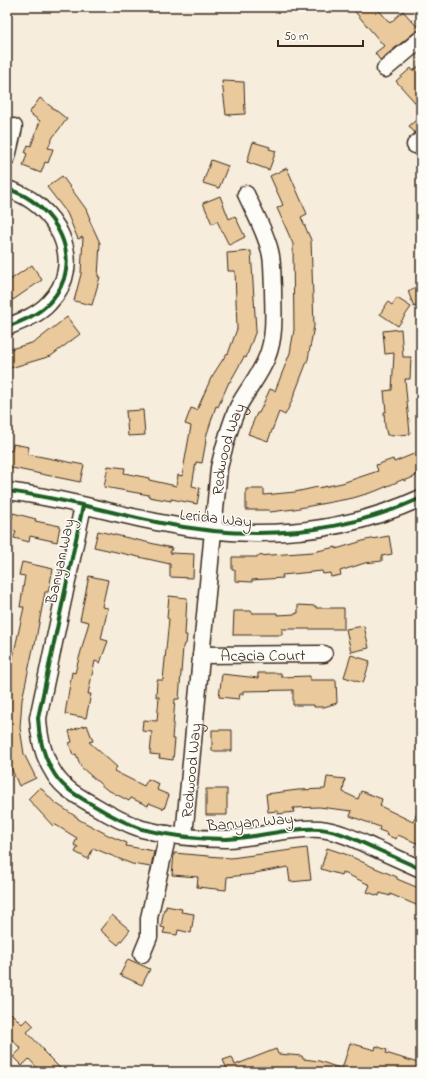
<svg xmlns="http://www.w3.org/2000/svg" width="428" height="1079" font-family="'Indie Flower',sans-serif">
  <rect width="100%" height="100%" fill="#f7eddc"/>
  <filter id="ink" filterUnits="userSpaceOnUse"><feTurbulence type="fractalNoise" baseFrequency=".025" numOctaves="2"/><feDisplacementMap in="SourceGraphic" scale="8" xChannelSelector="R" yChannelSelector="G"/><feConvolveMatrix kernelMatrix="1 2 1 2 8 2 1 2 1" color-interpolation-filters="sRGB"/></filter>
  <g filter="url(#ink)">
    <path fill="#eaca9c" stroke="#3b2a1e" d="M351,7h25l14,16 13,-12 17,19 -5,2 -35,28 -5,-7 9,-7z
      M421,64v45l-25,-28 15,-13 2,3z
      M222,81l22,1 1,32 -19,1z
      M40,98l27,21 -14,18 -5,11 5,1 -5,14 -3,-1 -4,11 -18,-7 4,-12 -2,-1 3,-8 3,1 9,-25 -11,-8z
      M421,116v15l-6,2 -6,-7z
      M253,142l17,5 -1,2 7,2 -7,19 -22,-8z
      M211,160l17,6 -9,22 -16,-5z
      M287,168l20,46 -6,3 10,23 3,86 -6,33 -17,44 -6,12 -6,-3 -11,29 -20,-7 9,-21h2l11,-24 5,2 15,-38 4,-23 -1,-86 -16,-36 6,-3 -13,-29z
      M62,176l24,33 4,10h-1l11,24 -2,34h2l-8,28 -18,-4 7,-27 2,-37 -5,2 -11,-26 -20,-26z
      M220,196l9,23 6,-3 10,21 -16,8 -12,-24 -5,3 -9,-21z
      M251,251l5,79 -10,28 -2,-1 -14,25h-1l-11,25 -2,-1 -11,34 1,1 -4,22 -6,-1 -4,24 8,2 -3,16 -26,-5v2l-22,-4v-2l-45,-8 4,-21 17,2 -1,5 25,5v2l27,6 2,-11 4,1 9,-50 -6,-2 6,-16 6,2 14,-32 16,-25 1,1 9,-25 -2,-58h-7l-1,-18z
      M32,265l10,15 -29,20 -6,-8v-10z
      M421,285v19l-7,3 -6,-16z
      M397,298l14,9 -13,19 -18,-12 8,-12 4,3z
      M67,317l13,17 -29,22 -44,13v-19l28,-8z
      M401,329l2,28h8l-1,22h-5l5,55 -20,2v-1h-3l-2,-9 -1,-14h2l-2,-21 8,-1 2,-37 -9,1 -2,-23z
      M143,410l2,25 -17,1 -2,-25z
      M13,444l16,3 -2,7 57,11 -4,17 -73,-15v-17l5,1z
      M421,451v21l-5,2v2l-12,5v-2l-28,12 -23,7 -59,11 -24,3 -1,-2h-23v-21h18v6l31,-3 23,-5v1l24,-5 36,-12 -2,-6 17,-6 1,3z
      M13,513l23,6 -1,2 25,5 -3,16 -27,-6 -1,6 -15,-4 2,-7 -7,-1z
      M98,531l74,17 -2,5 24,1 -1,24 -23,-1v-13l-76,-17z
      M389,536l3,18 -10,2v5l-17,2 -25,8 1,4 -10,2 -1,-4 -7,1 -1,-3 -40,4 1,3 -31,2v2l-17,-1v-11h-3v-13h25v-1l56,-4 23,-5v2l30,-9z
      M22,562l31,7 -5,23h-3l-10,52h-1l-12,56 -2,28 4,26 12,24 -17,8 -11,-25 -1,-5v-85h3l14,-64h-4l5,-31 -6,-1z
      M89,576l19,4 -6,27 6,1 -7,31 7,2 -8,22 -5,-2 -7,33h3l-5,24 -21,-4 7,-42 3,1 14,-51 -9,-2z
      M169,596l18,2 -2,37h2l-1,9h-2l-1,3 -4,52h-4l-3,40h3l-2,21 -14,-2 1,-3 -10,-1 2,-22 -10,-1 1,-11 14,1 2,-24h-3l1,-17h6l6,-61 -2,-1z
      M298,605l18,1v2h28v21h-62v6h-49l1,-24h18v2h25v2l19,-1v-1h2z
      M364,626l5,22 -18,4 -5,-23z
      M351,655l19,6 -7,22 -19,-6z
      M258,673h23v4l29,-1v4h26l1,23 -13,4h-10v-2h-21v-15l-50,1v3h-3l-1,5 -20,-2 3,-23 36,4z
      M87,725l6,16 -4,1 28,25 -3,4 30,15 4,-7 11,5 -2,6 12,5 -5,14 -15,-6 -1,3 -17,-8 -2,3 -23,-12 -25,-22 -5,-13 -3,1 -4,-12 3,-1 -3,-11z
      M212,730h20v21h-20z
      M327,777l18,2 -2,13 15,7 3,-8 21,8 -2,7 33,16 8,-17v40l-23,-10 -2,4 -10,-4 1,-2 -8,-3 1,-3 -30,-11 2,-5 -33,-4 -26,1 1,4 -16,2v-3l-10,1 -2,-18 32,-4 27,-1z
      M40,787l14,15 24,16v1l32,17 17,7 -1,3 28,5 -3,16 -19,-3 -39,-16 -5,11 -13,-7 3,-5 -4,-2 3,-7 -23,-14 -1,2 -25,-27z
      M206,789h21v26h-21z
      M307,848l4,32 -21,2 -2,-15 -33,6v1l-28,3 -1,13 -29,-3 1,-10 -26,-2 2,-22 57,5z
      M327,848l21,7 25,12 24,10v2l24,10v18l-31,-13v2l-10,-3 -1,3 -12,-4 3,-7 -28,-13 -1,3 -20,-6z
      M166,906l16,3 -1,3 13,2 -3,19 -13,-3 -1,5 -14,-2 2,-5 -4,-1 3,-18h2z
      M112,915l18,15 -12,15 -18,-15z
      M128,959l22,10 -8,16 -22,-10z
      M7,1009l15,15 5,-5 7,7 -7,6 17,18 -1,1 21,21h-23l-12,-13 -7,7 -9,-9 8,-8 -14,-15z
      M350,1043l25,7 1,-4 11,4 -1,3 35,11v8h-201l7,-3 -4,-9 9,-3 3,8 41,-16 2,5 24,2 1,3 16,2 23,8z"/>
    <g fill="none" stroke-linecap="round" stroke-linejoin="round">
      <g stroke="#3b2a1e" stroke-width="19">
        <g id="minor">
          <path d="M385,69l36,-30"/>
          <path d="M415,145l6,-5"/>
          <path d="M7,157l7,-30"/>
          <path d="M7,189c48,13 82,73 42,114 -11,12 -27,18 -42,24"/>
          <path d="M7,491c52,6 103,22 154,32 89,18 177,13 260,-25"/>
          <path d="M83,506l-45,212c1,21 5,39 17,57 9,14 24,22 38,30 15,9 31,18 49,24 27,7 57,10 84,10 31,-1 62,-12 94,-10 19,2 37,11 54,19 16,7 31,14 47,21"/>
          <path id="s1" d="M201,655l123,-1"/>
          <path id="s2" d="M184,836l35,-368c5,-21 10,-41 19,-61 9,-17 22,-32 29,-50 9,-22 6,-47 6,-70 -1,-12 0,-25 -3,-36 -5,-20 -16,-39 -24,-57"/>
          <path d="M142,954l7,-17v-19l19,-84"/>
        </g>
      </g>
      <use href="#minor" stroke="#fdfcf7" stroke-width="16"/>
      <g stroke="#fdfcf7" stroke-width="6">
        <path id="cycleway" d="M7,189c48,13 82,73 42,114 -11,12 -27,18 -42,24
          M7,491c52,6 103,22 154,32 89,18 177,13 260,-25
          M83,506l-45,212c1,21 5,39 17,57 9,14 24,22 38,30 15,9 31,18 49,24 27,7 57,10 84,10 31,-1 62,-12 94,-10 19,2 37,11 54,19 16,7 31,14 47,21"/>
      </g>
      <use href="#cycleway" stroke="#1b5e20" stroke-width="4"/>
    </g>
  </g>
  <g text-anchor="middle" stroke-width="3" stroke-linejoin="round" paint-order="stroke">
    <g font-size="16" fill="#3b2a1e" stroke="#fdfcf7">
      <text dy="6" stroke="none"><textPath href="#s2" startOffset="390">Redwood Way</textPath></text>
      <text transform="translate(216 517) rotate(6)" y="6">Lerida Way</text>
      <text transform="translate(59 561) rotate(-78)" y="6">Banyan Way</text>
      <text dy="6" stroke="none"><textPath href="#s1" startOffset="62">Acacia Court</textPath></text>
      <text dy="6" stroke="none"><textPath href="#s2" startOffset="66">Redwood Way</textPath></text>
      <text transform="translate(250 821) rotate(-5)" y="6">Banyan Way</text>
    </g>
  </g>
  <rect width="428" height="1079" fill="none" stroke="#fdfcf7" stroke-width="24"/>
  <rect x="12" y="12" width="404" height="1055" fill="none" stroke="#3b2a1e" stroke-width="1.5" filter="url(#ink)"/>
  <path d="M278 40v6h85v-6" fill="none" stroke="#3b2a1e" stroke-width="2"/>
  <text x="284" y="40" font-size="12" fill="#3b2a1e" stroke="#fdfcf7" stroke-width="3" paint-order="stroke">50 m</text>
</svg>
